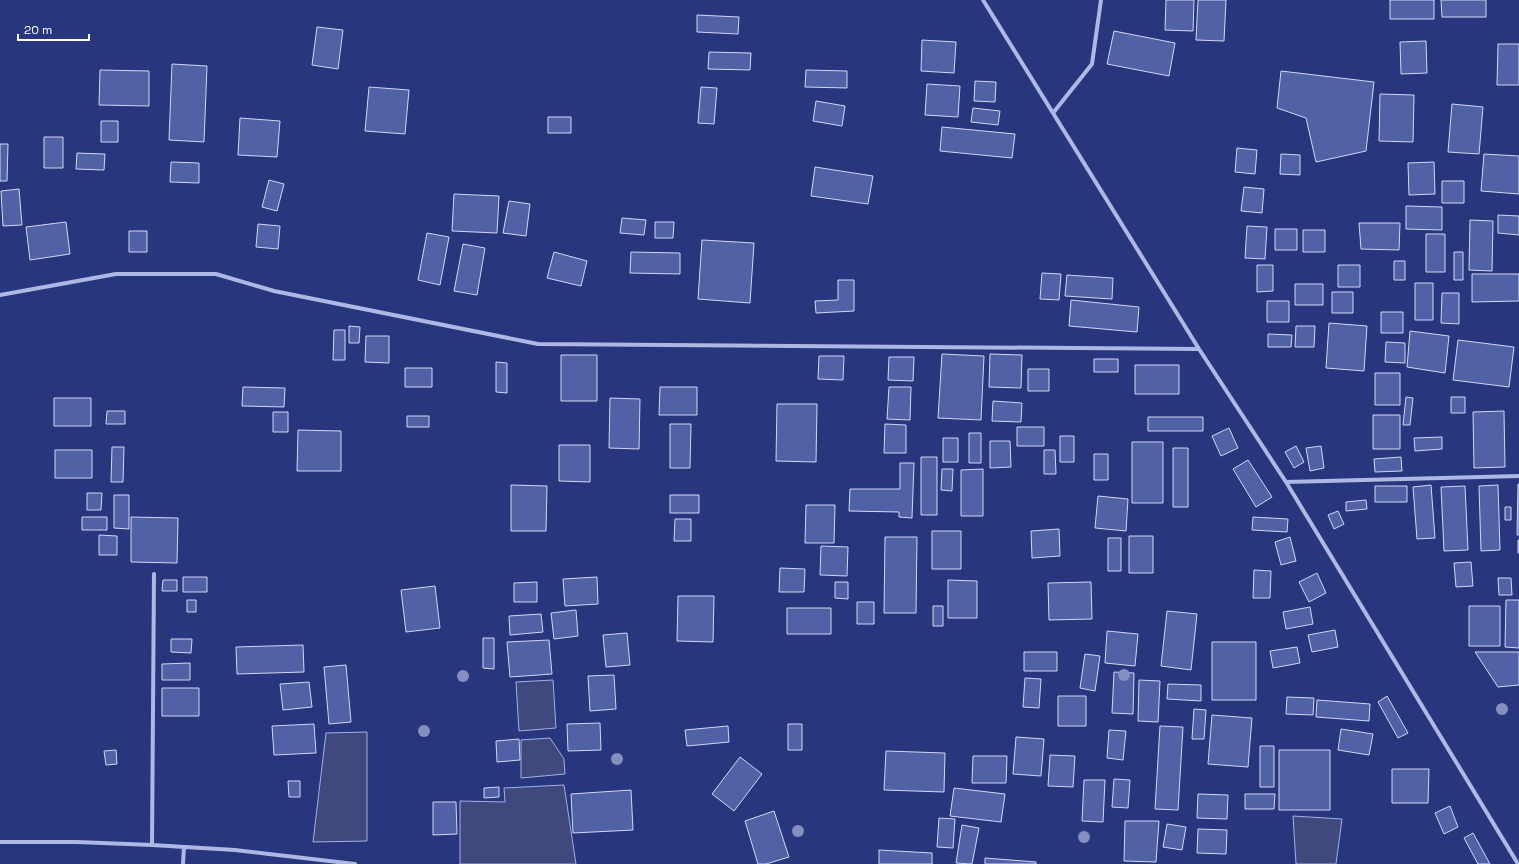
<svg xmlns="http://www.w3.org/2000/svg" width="1519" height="864" font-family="'Space Grotesk',sans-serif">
  <rect width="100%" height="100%" fill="#28377d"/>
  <path fill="#3f497d" stroke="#a3b0e5" d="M553,680l3,48 -37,3 -3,-49z
    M367,732v109l-54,1 13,-109z
    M550,738l14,21 1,15 -44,4v-38z
    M564,785l12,79h-116v-63l45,1 -1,-14z
    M1293,816l49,3 -6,45h-40z"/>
  <path fill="#5161a6" stroke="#d1d7f4" d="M1166,0h28l-1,31 -28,-1z
    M1198,0h28l-2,41 -28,-1z
    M1390,0h44v19h-44z
    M1441,0h45v17h-44z
    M697,15l42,2 -1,17 -41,-2z
    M317,27l26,3 -5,39 -26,-4z
    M1114,31l61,12 -6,33 -62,-12z
    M922,40l34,2 -2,31 -33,-2z
    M1426,41l1,32 -26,1 -1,-32z
    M1498,44h21v41h-22z
    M709,52l42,1 -1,17 -42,-1z
    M172,64l35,2 -3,76 -35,-2z
    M100,70l49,1v35l-50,-1z
    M806,70l41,1v17l-42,-1z
    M1281,71l93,11 -8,69 -50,11 -10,-44 -29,-10z
    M975,81l21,1 -1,20 -21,-1z
    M927,84l33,2 -2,31 -33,-2z
    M369,87l40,3 -4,44 -40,-3z
    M701,87l16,1 -3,36 -16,-1z
    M1380,94l34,1 -1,47 -34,-1z
    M816,101l29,5 -3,20 -29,-5z
    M1452,104l31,3 -4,47 -31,-2z
    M973,108l27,3 -2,14 -27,-3z
    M548,117h23v16h-23z
    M240,118l40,3 -3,36 -39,-2z
    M101,121h17v21h-17z
    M942,127l73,7 -3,24 -72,-7z
    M44,137h19v31h-19z
    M0,144h8l-1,37h-7z
    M1237,148l20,2 -2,24 -20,-2z
    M77,153l28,1 -1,16 -28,-1z
    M1281,154l19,1v20l-20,-1z
    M1484,154l35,2v38l-38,-3z
    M171,162l28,1v20l-29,-1z
    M1434,162l1,32 -26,1 -1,-32z
    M815,167l58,9 -5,28 -57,-8z
    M269,180l15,4 -7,27 -15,-4z
    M1442,181h22v22h-22z
    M1244,187l20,2 -2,24 -21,-2z
    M19,189l3,36 -19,1 -2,-35z
    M454,194l45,2 -2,37 -45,-2z
    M509,201l21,3 -4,32 -23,-3z
    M1406,206l36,1v23l-36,-1z
    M1498,215l21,1v19l-21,-2z
    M622,218l24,2 -2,15 -24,-2z
    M1470,220l23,1 -1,50 -23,-1z
    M66,222l4,32 -40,6 -4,-33z
    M655,222h19l-1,16h-18z
    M1359,223h41l-1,27 -38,-1z
    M258,224l22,2 -2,23 -22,-2z
    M1247,226l20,1 -2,32 -20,-1z
    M1275,229h22v21h-22z
    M1303,230h22v22h-22z
    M129,231h18v21h-18z
    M427,233l22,4 -9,48 -22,-5z
    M1426,234h19v38h-19z
    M702,240l52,3 -4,60 -52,-4z
    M463,244l22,4 -8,47 -23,-4z
    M554,252l33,9 -6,25 -34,-8z
    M631,252l49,1v21l-50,-1z
    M1454,252h9v28h-9z
    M1394,261h11v19h-11z
    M1257,265h16v26l-16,1z
    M1338,265h22v22h-22z
    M1042,273l19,1 -2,26 -19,-1z
    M1472,274h47v27l-47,1z
    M1067,275l46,3 -1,21 -47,-3z
    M838,280h16v31l-38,2 -1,-12 23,-1z
    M1415,283h18v37h-18z
    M1295,284h28v21h-28z
    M1332,292h21v21h-21z
    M1442,293h17v31l-18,-1z
    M1071,300l68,7 -2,25 -68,-6z
    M1267,301h22v21h-22z
    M1381,312h22v21h-22z
    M1329,323l38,3 -3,45 -38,-3z
    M349,326l11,1 -1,16h-10z
    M1296,326h19l-1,21h-19z
    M334,330h11v30h-12z
    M1410,331l39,5 -4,37 -38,-6z
    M1268,334l24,1 -1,12h-23z
    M366,336h23v27l-24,-1z
    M1458,340l56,7 -5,40 -56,-7z
    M1386,342l19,1v20l-20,-1z
    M942,354l42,2 -3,64 -43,-2z
    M990,354l32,1 -1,33 -32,-1z
    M561,355h36v46h-36z
    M819,356h25l-1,24 -25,-1z
    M889,357h25l-1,24 -25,-1z
    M1094,359h24v13h-24z
    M496,362l11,1v30l-11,-1z
    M1135,365h44v29h-44z
    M405,368h27v19h-27z
    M1028,369h21v22h-21z
    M1375,373h25v32h-25z
    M243,387l42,1 -1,19 -42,-1z
    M660,387h37v28h-38z
    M889,387h22l-1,33 -23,-1z
    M1406,397l7,1 -3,27h-7z
    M1451,397h14v16h-14z
    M54,398h37v28h-37z
    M610,398l30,1 -1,50 -30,-1z
    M993,401l29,2 -1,19 -29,-1z
    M777,404h40l-1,58 -40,-1z
    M107,411h18v13h-19z
    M1504,411l1,56 -31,1 -1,-56z
    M273,412h15v20h-15z
    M1373,415h27v34h-27z
    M407,416h22v11h-22z
    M1148,417h55v14h-55z
    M670,424h21l-1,44h-20z
    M885,424l21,1v28h-22z
    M1017,427h27v19h-27z
    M1229,428l9,20 -17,8 -9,-20z
    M298,430l43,1v40h-44z
    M969,433h12v30h-12z
    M1060,436h14v26h-14z
    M1442,437v12l-27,2 -1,-13z
    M943,438h15v24h-15z
    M990,441h20l1,26 -21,1z
    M1132,442h31v61h-31z
    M559,445h31v37l-31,-1z
    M1296,446l8,16 -10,6 -9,-16z
    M1321,446l3,22 -14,3 -4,-23z
    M112,447h12l-1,35h-12z
    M1173,448h15v59h-15z
    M55,450h37v28h-37z
    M1044,450h11l1,24h-12z
    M1094,454h14v26h-14z
    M921,457h16v58h-16z
    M1401,457l1,14 -27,1 -1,-13z
    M1248,460l24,37 -16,10 -23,-38z
    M900,463h14l-2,55 -13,-1v-5l-50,-1 1,-22h50z
    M942,469h11l-1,22 -11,-1z
    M983,469v47h-22v-46z
    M1518,484h1v51h-2z
    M511,485l36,1 -1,45h-35z
    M1431,485l4,53 -18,1 -4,-52z
    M1498,485l2,65 -19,1 -2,-65z
    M1375,486h32v16h-32z
    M1465,486l3,64 -24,1 -3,-64z
    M87,493h15l-1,17h-14z
    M114,495h15v34l-15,-1z
    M670,495h29v18h-29z
    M1098,496l30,3 -2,32 -31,-3z
    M1366,500l1,9 -21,2v-9z
    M806,505h29l-1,38h-29z
    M1505,507h6v13h-6z
    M1338,511l6,13 -10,5 -6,-14z
    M82,517h25v13h-25z
    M131,517l47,1 -1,45 -46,-1z
    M1253,517l35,2 -1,13 -35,-2z
    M675,519h16v22h-17z
    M1059,529l1,27 -28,2 -1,-27z
    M932,531h29v38h-29z
    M99,535l18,1v19h-18z
    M1129,536h24v37h-24z
    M885,537h32l-1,76h-32z
    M1290,537l6,24 -15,4 -6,-23z
    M1108,538h13v33h-13z
    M1518,540h1v13h-1z
    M821,546l27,1 -1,29 -27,-1z
    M1471,562l2,24 -17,1 -2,-24z
    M780,568l25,1 -1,23h-25z
    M1254,570l17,1 -1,27h-17z
    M1317,573l9,20 -17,9 -10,-20z
    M183,577h24v15h-24z
    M597,577l1,27 -33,2 -2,-27z
    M1498,578h13l1,17h-13z
    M163,580h14v11h-15z
    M948,580l29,1v37h-29z
    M537,582v20h-23v-19z
    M835,582h13v17l-13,-1z
    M1091,582l1,37 -43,1 -1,-37z
    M435,586l5,42 -34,4 -5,-42z
    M678,596h36l-1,46 -36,-1z
    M187,600h9v12h-9z
    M1506,600h13v48l-14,-1z
    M857,602h17v22h-17z
    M933,606h10v20h-10z
    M1469,606h31v40h-31z
    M1310,607l3,17 -27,5 -3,-17z
    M787,608h44v26h-44z
    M576,610l2,26 -24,3 -3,-26z
    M1167,611l30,3 -6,56 -30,-4z
    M541,614l2,18 -33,3 -1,-19z
    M1335,630l3,17 -26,5 -4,-17z
    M1107,631l31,3 -3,32 -30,-3z
    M627,633l3,32 -24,2 -3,-32z
    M483,638h11v31l-11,-1z
    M171,639h21l-1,14 -20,-1z
    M549,640l3,34 -42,3 -3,-35z
    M1212,642h44v58h-44z
    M303,645l1,27 -67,2 -1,-27z
    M1297,647l3,16 -27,5 -3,-17z
    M1024,652h33v19h-33z
    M1475,652h44v33l-21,2z
    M1085,654l15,2 -5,35 -15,-3z
    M190,663v17h-28v-16z
    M346,665l5,57 -22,2 -5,-57z
    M1114,672l20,1 -1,41 -21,-1z
    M614,675l2,34 -26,2 -2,-35z
    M1025,678l16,1 -2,29 -16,-1z
    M1139,680l21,1 -2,41 -20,-1z
    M309,682l3,25 -29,3 -3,-26z
    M1168,684l33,1v16l-34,-2z
    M162,688h37v28h-37z
    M1058,696h28v30h-28z
    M1387,696l21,37 -10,5 -20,-36z
    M1287,697l27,1 -1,17 -27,-1z
    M1317,700l53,4 -1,17 -53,-4z
    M1194,709l12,1 -2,29h-12z
    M1212,715l40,3 -4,49 -40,-3z
    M600,723l1,27 -33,1 -1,-27z
    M314,724l2,29 -42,2 -2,-29z
    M788,724h14v26h-14z
    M728,726l1,16 -42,4 -2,-16z
    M1160,726l23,1 -5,83 -23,-1z
    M1341,729l32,5 -4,21 -31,-5z
    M1109,730l17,1 -3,29 -16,-2z
    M1016,737l28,2 -3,37 -28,-2z
    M519,739l1,21 -23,2 -1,-21z
    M1260,746h14v41h-14z
    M116,750l1,14 -11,1 -2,-14z
    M1279,750h51v60h-51z
    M886,751l59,2 -1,39 -60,-2z
    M1050,755l25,1 -2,31 -25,-1z
    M973,756h34l-1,27h-34z
    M740,757l22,17 -28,37 -22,-17z
    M1392,769h37l-1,34h-36z
    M1114,779l16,1 -2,28 -16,-1z
    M1084,780h21l-2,42 -21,-1z
    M288,781h12v16h-11z
    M499,787v10l-15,1v-10z
    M954,788l51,6 -4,28 -51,-6z
    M631,790l2,40 -60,3 -2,-39z
    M1198,794l30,1 -1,24 -30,-1z
    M1245,794h30l-1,15h-29z
    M433,802h23l1,32 -24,1z
    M1450,806l8,21 -14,7 -9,-21z
    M774,811l15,46 -23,7h-8l-13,-43z
    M939,818l16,1 -2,29 -16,-1z
    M1125,821h34l-3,41 -32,-1z
    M1167,824l19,3 -4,23 -19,-3z
    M962,825l17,3 -7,36 -16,-1z
    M1198,829l29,1 -1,24 -29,-1z
    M1473,833l17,31h-12l-14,-26z
    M879,850l53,3v11h-53z
    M985,858l51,4v2h-51z"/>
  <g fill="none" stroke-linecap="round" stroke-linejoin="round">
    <path stroke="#aeb8e4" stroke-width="4" d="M983,0l216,349 87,133 232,382
      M1053,113l39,-49 9,-64
      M0,295l116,-21h100l58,17 264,53 661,5
      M1286,482l233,-6
      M0,842h77l75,3 83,5 120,14
      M152,845l2,-271
      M183,864l1,-17"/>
  </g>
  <g fill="#858fbe">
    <circle cx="1124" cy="675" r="6"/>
    <circle cx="463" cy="676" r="6"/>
    <circle cx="1502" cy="709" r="6"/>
    <circle cx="424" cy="731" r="6"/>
    <circle cx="617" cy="759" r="6"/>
    <circle cx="798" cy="831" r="6"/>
    <circle cx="1084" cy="837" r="6"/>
  </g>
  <path d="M18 34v6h71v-6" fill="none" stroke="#ffffff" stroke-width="2"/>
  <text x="24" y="34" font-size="12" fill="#ffffff" stroke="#28377d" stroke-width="3" paint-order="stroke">20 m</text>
</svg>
